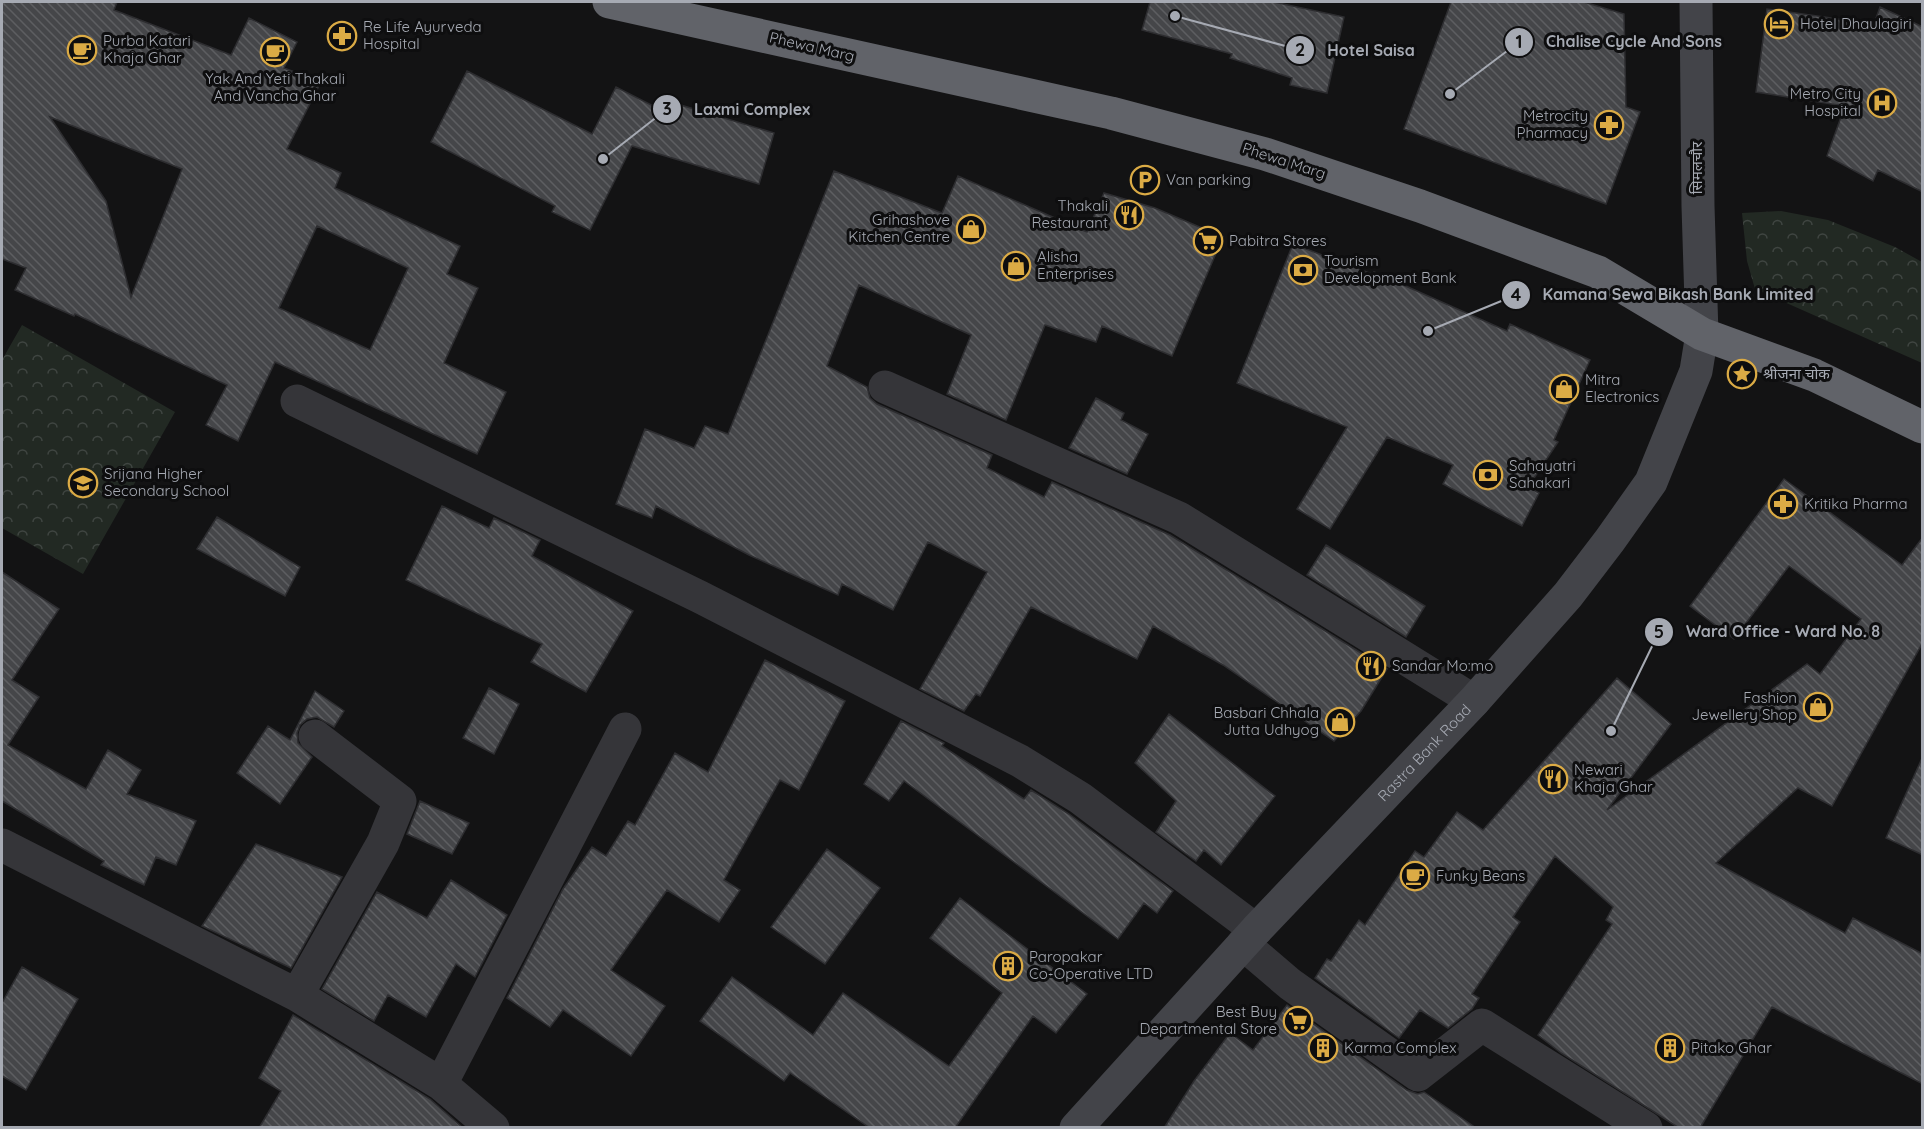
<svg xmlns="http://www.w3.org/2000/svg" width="1924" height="1129" font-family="Quicksand,'Noto Sans Devanagari',sans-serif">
  <defs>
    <pattern id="park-crowns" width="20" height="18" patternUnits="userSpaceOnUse" patternTransform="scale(1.5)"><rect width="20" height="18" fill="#222923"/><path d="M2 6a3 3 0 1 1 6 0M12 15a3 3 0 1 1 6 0" fill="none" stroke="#3f4541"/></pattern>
    <pattern id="building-back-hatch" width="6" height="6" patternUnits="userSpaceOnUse" patternTransform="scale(1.5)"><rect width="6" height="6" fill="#454649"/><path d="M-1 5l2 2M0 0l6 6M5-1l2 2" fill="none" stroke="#5d5e61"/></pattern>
  </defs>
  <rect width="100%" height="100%" fill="#131314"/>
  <path fill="url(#park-crowns)" d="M1781,211l47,9 67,27 27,15v101l-167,-74 -8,-28 -5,-48z
    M22,325l153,87 -92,162 -81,-46v-168z"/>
  <path fill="url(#building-back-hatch)" stroke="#2d2d30" stroke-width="1.5" fill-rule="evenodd" d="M2,2h115l-3,8 117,45 18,-37 48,24 -13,26 37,14 -34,67 54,24 -6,15 125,58 -13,28 31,14 -34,75 62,29 -29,62 -202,-92 -37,79 -32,-16 21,-40 -152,-71 -1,2 -59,-26 11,-22 -24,-9zM50,117l132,52 -51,128 -25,-96zM317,226l91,42 -38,82 -91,-42z
    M1150,2h124l70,15 -17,76 -37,-8 2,-7 -62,-20 2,-4 -90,-24z
    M1451,2h133l40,12 2,93 14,5 -34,92 -202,-75z
    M1880,7l43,20v165l-45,-22 -5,11 -46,-25 18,-50 -89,-14 11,-83 107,15z
    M467,71l125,63 24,-47 45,23 3,-10 110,33 -15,51 -127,-38 -42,84 -38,-18 3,-6 -124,-64z
    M834,171l108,42 16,-37 129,56 17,-39 51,15 68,29 -51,119 -70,-30 -6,16 -51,-17 -39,95 -59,-26 24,-59 -112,-50 -32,81 40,21 3,11 7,6 115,51 -5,13 57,29 8,-15 118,53 217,134 -26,42 -27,30 -111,-76 -70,-39 -16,33 -106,-52 -51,89 -4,-2 -12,17 -44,-22 67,-117 -59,-30 -35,68 -51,-26 -4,11 -89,-40 -93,-49 -4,12 -36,-14 29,-75 49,19 11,-22 23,8z
    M1293,244l79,30 2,-2 133,59 3,-7 80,36 -36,80 4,2 -30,45 11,6 -17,33 -79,-42 10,-19 -66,-28 -57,92 -33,-20 50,-82 -110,-44z
    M1096,398l28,15 -3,7 27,14 -21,40 -58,-26z
    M1784,479l118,86 21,-28v105l-91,164 -34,-18 -82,75 129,70 8,-15 70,36v130l-151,-77 -72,121h-21l-20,-13 -98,-62 -23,-18 74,-111 -6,-4 7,-13 -58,-51 -42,61 7,5 -48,72 7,4 -7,11 -24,19 -28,-18 -21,28 -84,-60 12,-19 4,2 28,-41 6,5 50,-74 9,6 33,-45 26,18 134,-152 54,46 -64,86 200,-146 13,10 41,-55 -72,-53 -55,73 -44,-33z
    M442,506l47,22 5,-10 46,22 -8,16 101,55 -47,81 -55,-30 11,-18 -136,-64z
    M217,517l83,50 -15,29 -88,-47z
    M1326,545l99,61 -19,31 -99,-62z
    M2,572l57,37 -47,71 27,17 -31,48 78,44 22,-39 33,20 -14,24 69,27 -20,44 -20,-8 -12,28 -43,-20 3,-4 -102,-60z
    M765,660l80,41 -46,89 -19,-10 -56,100 16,10 -21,32 -52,-32 -56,80 54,36 -34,50 -68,-46 -13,17 -43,-29 56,-109 29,-42 14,9 22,-35 7,4 40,-72 33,19z
    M489,688l30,16 -25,50 -31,-16z
    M315,691l29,20 -10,16 -17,-10 -10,2 -7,6 -3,8 1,10 14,14 -32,47 -43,-31 31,-47 22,14z
    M1169,714l106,82 -54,69 -17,-15 -8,11 -40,-29 20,-31 -41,-38z
    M901,721l43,22 -2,3 82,53 7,-9 38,24 104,77 -16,22 -13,-10 -26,36 -214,-158 -15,20 -25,-17z
    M1923,756v99l-37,-17z
    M420,801l49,22 -17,31 -45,-20z
    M256,844l86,33 -51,91 -89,-42z
    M827,849l53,39 -55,76 -54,-37z
    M451,880l56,35 -32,62 -19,-13 -30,53 -38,-22 -14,26 -52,-32 55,-97 50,26z
    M960,898l127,96 -31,39 -23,-17 -78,112h-85l-80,-55 -6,8 -84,-60 32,-44 81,58 30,-42 106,73 53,-73 -72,-55z
    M22,967l56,32 -52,91 -24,-14v-73z
    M1287,1005l120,85 11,4 6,-2 52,36h-312l30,-47 36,-48 23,17z
    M293,1015l137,84 33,29h-204l22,-37 -22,-13z"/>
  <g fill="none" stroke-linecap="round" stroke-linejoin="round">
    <path stroke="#353539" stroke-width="33" d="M885,387l294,131 295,183
      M297,401l403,196 320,164 60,37 176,132
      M2,845l295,150 144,89 52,44
      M1243,944l47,40 128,91 64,-50 164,103
      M297,995l86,-152 17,-42 -85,-65
      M441,1084l184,-355"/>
    <path stroke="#434449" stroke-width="33" id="s1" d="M1076,1128l180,-198 218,-229 94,-106 42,-55 41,-58 45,-111 6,-37 -4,-128 -2,-204"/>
    <path stroke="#616369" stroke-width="33" d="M609,2l502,111 154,41 155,52 178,66 104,62 112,41 108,52"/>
  </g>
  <defs>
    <g id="hotel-ring" transform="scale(1.5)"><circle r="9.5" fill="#0e0e0f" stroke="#dbab45" stroke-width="1.5"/><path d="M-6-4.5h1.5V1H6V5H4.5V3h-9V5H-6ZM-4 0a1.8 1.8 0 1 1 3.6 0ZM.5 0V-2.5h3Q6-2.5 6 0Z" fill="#dbab45"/></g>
    <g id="pharmacy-ring" transform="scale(1.5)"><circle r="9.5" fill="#0e0e0f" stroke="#dbab45" stroke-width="1.5"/><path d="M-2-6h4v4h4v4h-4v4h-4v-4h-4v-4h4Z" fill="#dbab45"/></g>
    <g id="cafe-ring" transform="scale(1.5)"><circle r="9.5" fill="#0e0e0f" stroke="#dbab45" stroke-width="1.5"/><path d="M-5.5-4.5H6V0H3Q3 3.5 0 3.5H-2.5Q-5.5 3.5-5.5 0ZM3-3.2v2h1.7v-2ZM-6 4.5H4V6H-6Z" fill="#dbab45"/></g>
    <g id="hospital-ring" transform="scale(1.5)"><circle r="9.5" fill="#0e0e0f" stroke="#dbab45" stroke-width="1.5"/><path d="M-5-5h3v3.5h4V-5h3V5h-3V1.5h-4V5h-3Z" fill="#dbab45"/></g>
    <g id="parking-ring" transform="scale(1.5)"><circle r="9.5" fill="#0e0e0f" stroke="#dbab45" stroke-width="1.5"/><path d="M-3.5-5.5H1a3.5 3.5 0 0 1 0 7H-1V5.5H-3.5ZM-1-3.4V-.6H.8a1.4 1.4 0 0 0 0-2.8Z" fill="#dbab45"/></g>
    <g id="restaurant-ring" transform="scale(1.5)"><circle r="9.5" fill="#0e0e0f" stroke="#dbab45" stroke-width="1.5"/><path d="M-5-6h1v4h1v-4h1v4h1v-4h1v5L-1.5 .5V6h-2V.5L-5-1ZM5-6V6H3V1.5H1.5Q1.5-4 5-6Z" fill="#dbab45"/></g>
    <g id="shop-ring" transform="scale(1.5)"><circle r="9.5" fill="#0e0e0f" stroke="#dbab45" stroke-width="1.5"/><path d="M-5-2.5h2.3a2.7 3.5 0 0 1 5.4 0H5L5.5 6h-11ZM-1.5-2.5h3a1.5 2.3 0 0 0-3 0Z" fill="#dbab45"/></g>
    <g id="supermarket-ring" transform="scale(1.5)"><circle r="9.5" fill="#0e0e0f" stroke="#dbab45" stroke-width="1.5"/><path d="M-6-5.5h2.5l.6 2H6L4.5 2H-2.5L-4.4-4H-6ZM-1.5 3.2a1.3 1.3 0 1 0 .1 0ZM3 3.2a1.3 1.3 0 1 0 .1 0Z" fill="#dbab45"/></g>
    <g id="bank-ring" transform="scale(1.5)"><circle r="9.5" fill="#0e0e0f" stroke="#dbab45" stroke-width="1.5"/><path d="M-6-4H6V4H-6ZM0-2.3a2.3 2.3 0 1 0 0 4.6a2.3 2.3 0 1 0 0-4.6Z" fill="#dbab45"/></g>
    <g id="sight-ring" transform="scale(1.5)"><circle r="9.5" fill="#0e0e0f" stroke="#dbab45" stroke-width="1.5"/><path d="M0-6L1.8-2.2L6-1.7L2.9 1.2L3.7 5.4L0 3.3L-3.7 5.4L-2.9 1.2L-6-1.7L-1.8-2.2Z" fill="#dbab45"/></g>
    <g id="school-ring" transform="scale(1.5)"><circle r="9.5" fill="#0e0e0f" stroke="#dbab45" stroke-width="1.5"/><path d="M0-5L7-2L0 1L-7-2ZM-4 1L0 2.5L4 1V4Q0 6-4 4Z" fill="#dbab45"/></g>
    <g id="building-ring" transform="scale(1.5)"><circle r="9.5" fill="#0e0e0f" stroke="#dbab45" stroke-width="1.5"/><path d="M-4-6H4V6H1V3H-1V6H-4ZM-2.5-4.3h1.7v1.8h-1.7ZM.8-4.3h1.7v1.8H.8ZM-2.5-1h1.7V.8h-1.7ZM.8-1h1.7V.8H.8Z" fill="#dbab45"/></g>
  </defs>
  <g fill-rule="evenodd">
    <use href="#hotel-ring" x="1779" y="24"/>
    <use href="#pharmacy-ring" x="342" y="36"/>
    <use href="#cafe-ring" x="82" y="50"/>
    <use href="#cafe-ring" x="275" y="52"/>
    <use href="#hospital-ring" x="1882" y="103"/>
    <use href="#pharmacy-ring" x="1609" y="125"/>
    <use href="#parking-ring" x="1145" y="180"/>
    <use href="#restaurant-ring" x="1129" y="215"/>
    <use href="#shop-ring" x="971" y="229"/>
    <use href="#supermarket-ring" x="1208" y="241"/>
    <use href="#shop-ring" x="1016" y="266"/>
    <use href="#bank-ring" x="1303" y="270"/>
    <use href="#sight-ring" x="1742" y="374"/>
    <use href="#shop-ring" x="1564" y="389"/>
    <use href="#bank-ring" x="1488" y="475"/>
    <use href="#school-ring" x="83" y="483"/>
    <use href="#pharmacy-ring" x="1783" y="504"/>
    <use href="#restaurant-ring" x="1371" y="666"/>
    <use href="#shop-ring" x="1818" y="707"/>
    <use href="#shop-ring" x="1340" y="722"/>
    <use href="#restaurant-ring" x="1553" y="779"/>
    <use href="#cafe-ring" x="1415" y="876"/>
    <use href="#building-ring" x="1008" y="966"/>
    <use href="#supermarket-ring" x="1298" y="1021"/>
    <use href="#building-ring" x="1323" y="1048"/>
    <use href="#building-ring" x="1670" y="1048"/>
  </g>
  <g text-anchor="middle" stroke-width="6" stroke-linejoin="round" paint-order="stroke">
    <g font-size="15" fill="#a6aab3" stroke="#0e0e0f" text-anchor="start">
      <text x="1800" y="29">Hotel Dhaulagiri</text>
      <text x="363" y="32">Re Life Ayurveda<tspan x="363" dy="17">Hospital</tspan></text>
      <text x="103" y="46">Purba Katari<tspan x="103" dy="17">Khaja Ghar</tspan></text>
      <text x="275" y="84" text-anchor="middle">Yak And Yeti Thakali<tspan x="275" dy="17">And Vancha Ghar</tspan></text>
      <text x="1861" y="99" text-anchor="end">Metro City<tspan x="1861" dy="17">Hospital</tspan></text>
      <text x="1588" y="121" text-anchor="end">Metrocity<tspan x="1588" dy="17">Pharmacy</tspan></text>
      <text x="1166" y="185">Van parking</text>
      <text x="1108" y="211" text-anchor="end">Thakali<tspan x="1108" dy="17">Restaurant</tspan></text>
      <text x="950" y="225" text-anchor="end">Grihashove<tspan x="950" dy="17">Kitchen Centre</tspan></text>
      <text x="1229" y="246">Pabitra Stores</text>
      <text x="1037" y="262">Alisha<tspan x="1037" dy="17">Enterprises</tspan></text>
      <text x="1324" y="266">Tourism<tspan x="1324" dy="17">Development Bank</tspan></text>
      <text x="1763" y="379">श्रीजना चोक</text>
      <text x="1585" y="385">Mitra<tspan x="1585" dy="17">Electronics</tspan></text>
      <text x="1509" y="471">Sahayatri<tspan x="1509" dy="17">Sahakari</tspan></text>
      <text x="104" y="479">Srijana Higher<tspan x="104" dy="17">Secondary School</tspan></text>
      <text x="1804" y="509">Kritika Pharma</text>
      <text x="1392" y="671">Sandar Mo:mo</text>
      <text x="1797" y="703" text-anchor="end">Fashion<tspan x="1797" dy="17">Jewellery Shop</tspan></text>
      <text x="1319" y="718" text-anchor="end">Basbari Chhala<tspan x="1319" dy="17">Jutta Udhyog</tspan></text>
      <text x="1574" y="775">Newari<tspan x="1574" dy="17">Khaja Ghar</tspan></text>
      <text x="1436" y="881">Funky Beans</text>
      <text x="1029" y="962">Paropakar<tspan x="1029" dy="17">Co-Operative LTD</tspan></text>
      <text x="1277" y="1017" text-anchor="end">Best Buy<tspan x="1277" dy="17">Departmental Store</tspan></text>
      <text x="1344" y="1053">Karma Complex</text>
      <text x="1691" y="1053">Pitako Ghar</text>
    </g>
    <g font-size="15" fill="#a6aab3" stroke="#0e0e0f">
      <text transform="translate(812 47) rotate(13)" y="5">Phewa Marg</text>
      <text transform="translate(1284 161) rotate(18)" y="5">Phewa Marg</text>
      <text transform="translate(1697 168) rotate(-90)" y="5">सिमलचौर</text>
      <text dy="5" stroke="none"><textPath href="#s1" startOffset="512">Rastra Bank Road</textPath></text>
    </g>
  </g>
  <path fill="none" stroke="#a6aab3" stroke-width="2" d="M1450 94L1519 42M1175 16L1300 50M603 159L667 109M1428 331L1516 295M1611 731L1659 632"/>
  <g fill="#a6aab3" stroke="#0e0e0f" stroke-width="2">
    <circle cx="1450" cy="94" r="6"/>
    <circle cx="1175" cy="16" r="6"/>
    <circle cx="603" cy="159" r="6"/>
    <circle cx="1428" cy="331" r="6"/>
    <circle cx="1611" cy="731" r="6"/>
    <circle cx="1519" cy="42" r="15"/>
    <circle cx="1300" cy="50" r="15"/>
    <circle cx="667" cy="109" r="15"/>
    <circle cx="1516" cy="295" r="15"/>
    <circle cx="1659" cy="632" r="15"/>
  </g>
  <g font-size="18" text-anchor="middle" font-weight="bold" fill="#111">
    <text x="1519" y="48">1</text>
    <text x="1300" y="56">2</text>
    <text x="667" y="115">3</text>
    <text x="1516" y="301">4</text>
    <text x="1659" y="638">5</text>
  </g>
  <g font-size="16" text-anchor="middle" font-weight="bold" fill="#a6aab3" stroke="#0e0e0f" stroke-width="6" stroke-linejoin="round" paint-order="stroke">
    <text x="1634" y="47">Chalise Cycle And Sons</text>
    <text x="1371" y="56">Hotel Saisa</text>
    <text x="752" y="115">Laxmi Complex</text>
    <text x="1678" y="300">Kamana Sewa Bikash Bank Limited</text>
    <text x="1783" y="637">Ward Office - Ward No. 8</text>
  </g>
  <rect width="1924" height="1129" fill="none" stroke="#a6aab3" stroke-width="6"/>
</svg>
